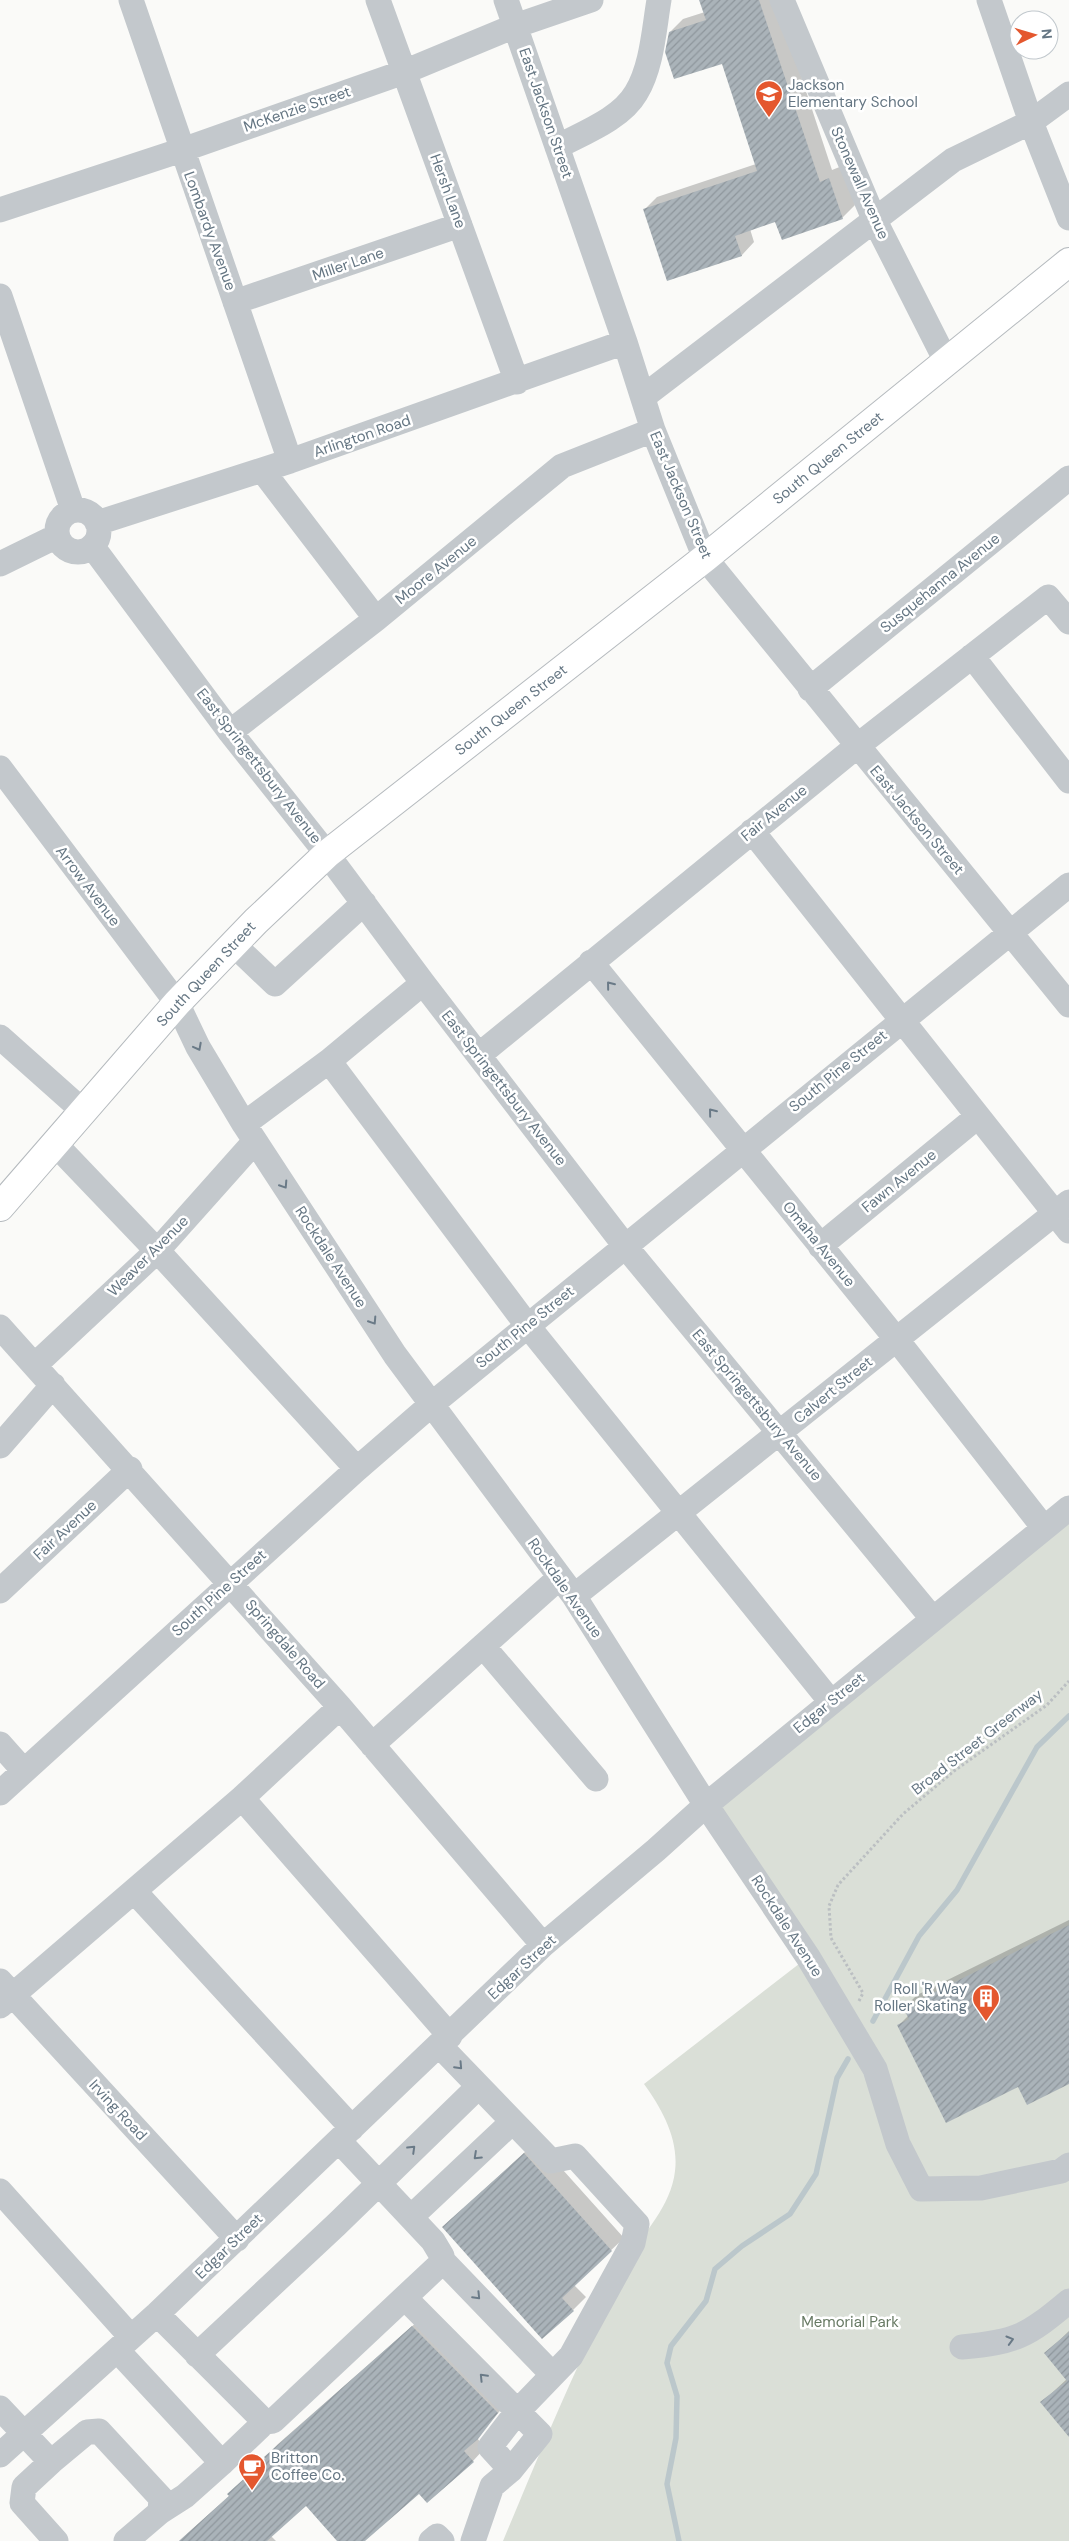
<svg xmlns="http://www.w3.org/2000/svg" width="1069" height="2541" font-family="'DM Sans',sans-serif">
  <defs>
    <pattern id="building-hatch" width="6" height="6" patternUnits="userSpaceOnUse" patternTransform="scale(1.25)"><rect width="6" height="6" fill="#aab3b9"/><path d="M-1 1l2-2M0 6l6-6M5 7l2-2" fill="none" stroke="#8e969c"/></pattern>
  </defs>
  <rect width="100%" height="100%" fill="#fafaf8"/>
  <path fill="#dadfd7" d="M1069,1508v1033h-566c29,-69 57,-138 89,-205 11,-24 20,-50 33,-73 18,-30 46,-56 50,-92 4,-32 -13,-62 -31,-87l164,-127 -102,-152z"/>
  <path fill="#0003" d="M701,0h75l56,170 10,-4 13,39 -13,13 -66,3 -26,8 4,13 -12,13 -98,-45 13,-13 99,-33 -33,-102 -53,-30 13,-13 22,-7z
    M1069,1920v163l-50,2 -120,-60 9,-9 -4,-8 13,-13z
    M537,2141l87,97 -50,47 12,12 -13,13 -130,-83z
    M426,2314l84,85 -33,39 8,10 -12,13 -54,31 -56,49h-24l-33,-37 -35,32 5,5h-97l51,-46 48,-51z
    M1069,2331v104l-27,-33 25,-23 -21,-26z"/>
  <g fill="none" stroke-linecap="round" stroke-linejoin="round">
    <path stroke="#bbc7cb" stroke-width="5.5" d="M873,2021l46,-85 38,-46 80,-143 32,-31
      M679,2541l-12,-57 9,-46 1,-42 -10,-33 4,-17 35,-45 9,-32 27,-23 48,-32 26,-40 21,-96 11,-19"/>
  </g>
  <path fill="url(#building-hatch)" d="M699,0h60l61,182 9,-4 14,41 -61,21 -7,-18 -40,14 7,20 -75,25 -24,-72 114,-38 -35,-107 -48,15 -9,-27 4,-20 37,-12z
    M1069,1925v159l-42,21 -9,-18 -72,36 -49,-98 12,-6 -6,-11z
    M524,2153l88,98 -50,47 12,13 -32,28 -100,-112z
    M412,2326l86,87 -20,26 -14,12 10,11 -47,41 -8,-9 -54,47h-28l-31,-35 -39,35h-88l50,-45 -2,-2 39,-35 -2,-2z
    M1069,2332v105l-29,-35 27,-21 -23,-28z"/>
  <g fill="none" stroke-linecap="round" stroke-linejoin="round">
    <g stroke="#b5babe" stroke-width="30">
      <path id="major" d="M0,1207l177,-204 79,-82 71,-67 378,-296 364,-296"/>
    </g>
    <path stroke="#bbbfc2" stroke-width="3" stroke-dasharray="2.5 2.5" stroke-linecap="butt" d="M859,2001l4,-8 -32,-55 -2,-32 9,-21 65,-71 51,-43 93,-66 22,-24"/>
    <path stroke="#c3c8cc" stroke-width="25" d="M131,0l159,461
      M378,0l139,382
      M506,0l119,342 28,88 52,128 364,447
      M782,0l92,219 72,142
      M989,0l42,122 38,96
      M557,147c26,-14 64,-28 79,-54 16,-26 18,-64 23,-93
      M0,210l185,-61 219,-77 111,-46 76,-26
      M0,296l73,214
      M235,302l225,-77
      M643,397l310,-237 78,-38 38,-28
      M262,470l114,149
      M57 531a21 21 0 1 1 42 0a21 21 0 1 1-42 0Z
      M97,523l193,-62 335,-119
      M92,546l138,186 97,122 96,129 202,263 307,372
      M0,564l57,-28
      M972,656l97,125
      M810,689l259,-211
      M230,732l146,-113 186,-153 91,-36
      M0,768l177,235 21,44 46,77 151,231 179,241 132,209 102,152 67,112 23,75 23,45 60,-1 80,-17 8,-6
      M752,831l317,400
      M233,944l42,40 89,-81
      M591,962l306,378 147,188
      M0,1037l83,74
      M479,1055l377,-308 192,-150 21,25
      M329,1061l198,264 304,377
      M244,1124l85,-63 94,-78
      M56,1145l109,114 192,210
      M820,1246l157,-129
      M0,1327l340,380 203,238
      M35,1365l122,-114 98,-110
      M0,1446l53,-61
      M0,1591l130,-122
      M574,1596l495,-394
      M483,1646l113,133
      M0,1744l24,27
      M372,1745l187,-167
      M0,1793l357,-324 75,-65 637,-519
      M242,1798l208,238
      M134,1891l218,237
      M0,1981l237,258
      M0,2006l242,-208 98,-91
      M440,2046l111,115 24,-5 62,68 -4,19 -62,113 -54,56 -27,35 21,23
      M0,2191l131,146
      M411,2217l101,-95
      M443,2261l109,113
      M405,2298l135,136 -29,36 -19,16 -19,55
      M157,2314l108,108 8,-1 164,-154 6,-6 -1,-5 -9,-15 -94,-100
      M962,2347c55,-5 65,-11 107,-46
      M117,2350l105,113 43,-41
      M197,2355l139,-130 142,-138
      M0,2408l51,54 36,-30 12,-1 62,67 -1,14 -34,29
      M0,2455l157,-141 386,-369 113,-95 50,-45 363,-297
      M51,2462l-27,25 -2,16 34,38
      M160,2512l25,-16 37,-33
      M431,2541l6,-5 5,5"/>
    <use href="#major" stroke="#fff" stroke-width="28"/>
  </g>
  <defs><path id="oneway-chevron" d="M-2-3.5L2.5 0L-2 3.5" fill="none" stroke-width="1.6" stroke-linecap="round" stroke-linejoin="round" transform="scale(1.25)"/></defs>
  <g stroke="#6a7a87">
    <use href="#oneway-chevron" transform="translate(610 985) rotate(-129)"/>
    <use href="#oneway-chevron" transform="translate(198 1047) rotate(62)"/>
    <use href="#oneway-chevron" transform="translate(712 1112) rotate(-129)"/>
    <use href="#oneway-chevron" transform="translate(284 1185) rotate(57)"/>
    <use href="#oneway-chevron" transform="translate(373 1321) rotate(57)"/>
    <use href="#oneway-chevron" transform="translate(459 2066) rotate(47)"/>
    <use href="#oneway-chevron" transform="translate(412 2149) rotate(-44)"/>
    <use href="#oneway-chevron" transform="translate(477 2156) rotate(137)"/>
    <use href="#oneway-chevron" transform="translate(477 2296) rotate(46)"/>
    <use href="#oneway-chevron" transform="translate(1010 2340) rotate(-16)"/>
    <use href="#oneway-chevron" transform="translate(483 2377) rotate(-134)"/>
  </g>
  <defs>
    <g id="school-pin" transform="scale(1.4375)"><path d="M0 17L-7.5 6A9.5 9.5 0 1 1 7.5 6Z" fill="#e4572e" stroke="#fff"/><path d="M0-5L7-2L0 1L-7-2ZM-4 1L0 2.5L4 1V4Q0 6-4 4Z" fill="#fff"/></g>
    <g id="building-pin" transform="scale(1.4375)"><path d="M0 17L-7.5 6A9.5 9.5 0 1 1 7.5 6Z" fill="#e4572e" stroke="#fff"/><path d="M-4-6H4V6H1V3H-1V6H-4ZM-2.5-4.3h1.7v1.8h-1.7ZM.8-4.3h1.7v1.8H.8ZM-2.5-1h1.7V.8h-1.7ZM.8-1h1.7V.8H.8Z" fill="#fff"/></g>
    <g id="cafe-pin" transform="scale(1.4375)"><path d="M0 17L-7.5 6A9.5 9.5 0 1 1 7.5 6Z" fill="#e4572e" stroke="#fff"/><path d="M-5.5-4.5H6V0H3Q3 3.5 0 3.5H-2.5Q-5.5 3.5-5.5 0ZM3-3.2v2h1.7v-2ZM-6 4.5H4V6H-6Z" fill="#fff"/></g>
  </defs>
  <g fill-rule="evenodd">
    <use href="#school-pin" x="769" y="94"/>
    <use href="#building-pin" x="986" y="1998"/>
    <use href="#cafe-pin" x="252" y="2467"/>
  </g>
  <g text-anchor="middle" stroke-width="5" stroke-linejoin="round" paint-order="stroke">
    <g font-size="15" fill="#657683" stroke="#fff" text-anchor="start">
      <text x="788" y="90">Jackson<tspan x="788" dy="17">Elementary School</tspan></text>
      <text x="967" y="1994" text-anchor="end">Roll 'R Way<tspan x="967" dy="17">Roller Skating</tspan></text>
      <text x="271" y="2463">Britton<tspan x="271" dy="17">Coffee Co.</tspan></text>
    </g>
    <g font-size="15" fill="#657683" stroke="#fff">
      <text transform="translate(297 109) rotate(-19)" y="5">McKenzie Street</text>
      <text transform="translate(546 113) rotate(71)" y="5">East Jackson Street</text>
      <text transform="translate(860 183) rotate(66)" y="5">Stonewall Avenue</text>
      <text transform="translate(448 191) rotate(70)" y="5">Hersh Lane</text>
      <text transform="translate(210 231) rotate(70)" y="5">Lombardy Avenue</text>
      <text transform="translate(348 264) rotate(-19)" y="5">Miller Lane</text>
      <text transform="translate(362 436) rotate(-19)" y="5">Arlington Road</text>
      <text transform="translate(828 458) rotate(-39)" y="5">South Queen Street</text>
      <text transform="translate(681 495) rotate(67)" y="5">East Jackson Street</text>
      <text transform="translate(436 570) rotate(-39)" y="5">Moore Avenue</text>
      <text transform="translate(940 583) rotate(-39)" y="5">Susquehanna Avenue</text>
      <text transform="translate(511 710) rotate(-38)" y="5">South Queen Street</text>
      <text transform="translate(259 766) rotate(52)" y="5">East Springettsbury Avenue</text>
      <text transform="translate(774 813) rotate(-39)" y="5">Fair Avenue</text>
      <text transform="translate(917 820) rotate(50)" y="5">East Jackson Street</text>
      <text transform="translate(88 886) rotate(53)" y="5">Arrow Avenue</text>
      <text transform="translate(206 974) rotate(-47)" y="5">South Queen Street</text>
      <text transform="translate(838 1071) rotate(-39)" y="5">South Pine Street</text>
      <text transform="translate(504 1088) rotate(52)" y="5">East Springettsbury Avenue</text>
      <text transform="translate(899 1181) rotate(-39)" y="5">Fawn Avenue</text>
      <text transform="translate(819 1244) rotate(51)" y="5">Omaha Avenue</text>
      <text transform="translate(148 1256) rotate(-45)" y="5">Weaver Avenue</text>
      <text transform="translate(331 1257) rotate(57)" y="5">Rockdale Avenue</text>
      <text transform="translate(525 1327) rotate(-39)" y="5">South Pine Street</text>
      <text transform="translate(833 1390) rotate(-39)" y="5">Calvert Street</text>
      <text transform="translate(757 1405) rotate(50)" y="5">East Springettsbury Avenue</text>
      <text transform="translate(65 1530) rotate(-43)" y="5">Fair Avenue</text>
      <text transform="translate(565 1588) rotate(55)" y="5">Rockdale Avenue</text>
      <text transform="translate(219 1593) rotate(-42)" y="5">South Pine Street</text>
      <text transform="translate(285 1644) rotate(49)" y="5">Springdale Road</text>
      <text transform="translate(829 1703) rotate(-39)" y="5">Edgar Street</text>
      <text transform="translate(977 1742) rotate(-38)" y="5">Broad Street Greenway</text>
      <text transform="translate(787 1926) rotate(57)" y="5">Rockdale Avenue</text>
      <text transform="translate(522 1967) rotate(-43)" y="5">Edgar Street</text>
      <text transform="translate(118 2110) rotate(47)" y="5">Irving Road</text>
      <text transform="translate(229 2246) rotate(-44)" y="5">Edgar Street</text>
    </g>
    <g font-size="15" fill="#687a64" stroke="#fff">
      <text x="850" y="2327">Memorial Park</text>
    </g>
  </g>
  <g transform="translate(1034 35) rotate(85)"><circle r="24" fill="#ffffff" stroke="#c1c8cd"/>
  <path d="M0-4L9 19L0 12L-9 19Z" fill="#e4572e"/>
  <text y="-8" font-size="14" font-weight="bold" text-anchor="middle" fill="#657683">N</text>
  </g>
</svg>
